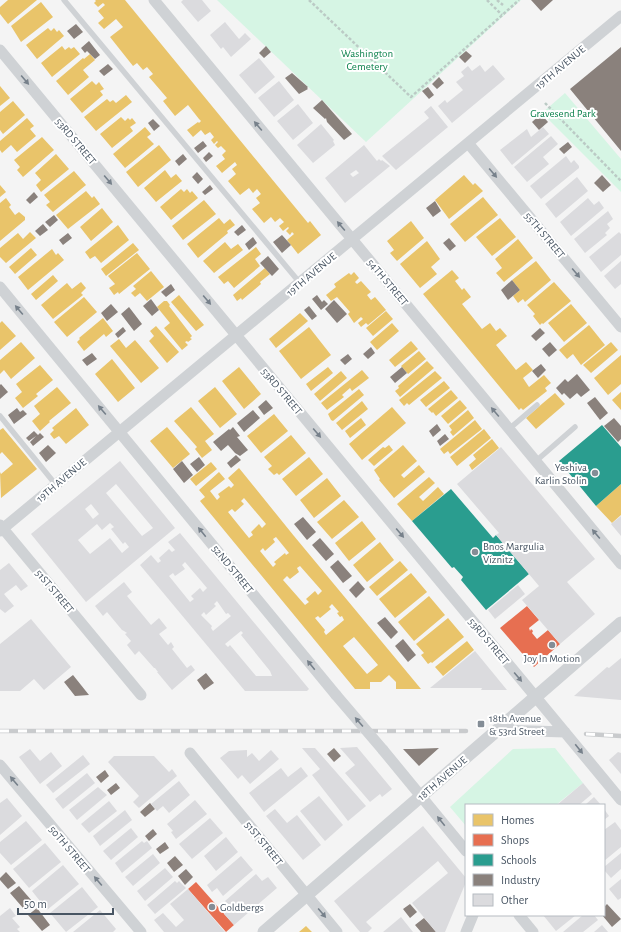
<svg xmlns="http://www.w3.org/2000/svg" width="621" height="932" font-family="'Alegreya Sans',sans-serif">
  <rect width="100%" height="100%" fill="#f4f4f4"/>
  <path fill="#d6f5e4" d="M217,0h304l-155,142z
    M565,93l56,66v33l-79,-79z
    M555,748l28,35 -27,22h-90v21l-16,-19 63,-58z"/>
  <path fill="#e9c46a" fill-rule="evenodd" d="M8,0h29l-29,24 -8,-10v-7z
    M95,0h30l183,223 2,-2 11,14 -23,19 -11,-14 7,-6 -2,-2 -2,3 -4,-4 3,-3 -1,-1 -5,4 -4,-5 5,-4 -4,-4 -5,4 -4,-5 -7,6 -12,-14 8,-6 -4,-5 5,-4 -4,-5 -4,4 -4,-5 -9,7 -12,-14 8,-7 -4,-5 5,-4 -2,-3 -13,11 -6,-7 9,-7 -3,-4 4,-4 -5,-5 -3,2 -3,-3 3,-3 -1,-1 -3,3 -3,-4 3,-3 -4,-5 -5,3 -4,-5 -8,7 -6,-7 11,-8 1,1 2,-2 -2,-2 -11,-14 -13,11 -12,-15 4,-3 -18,-21 4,-3 -6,-7 -4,3 -6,-7 -4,3 -23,-29 13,-10 -7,-8 -12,10 -6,-6 6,-5 -6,-7 7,-6 -2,-2 -5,4 -4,-4 2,-2z
    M41,2l12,15 -32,25 -10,-16z
    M48,28l3,3 3,-3 3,4 2,-2 5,6 -27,23 -11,-14z
    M62,46l3,4 4,-3 2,2 3,-2 6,7 -28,23 -11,-14z
    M90,54l5,6 -12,10 6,7 -21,18 -12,-14 27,-23 1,1z
    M92,81l4,4 3,-3 2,3 3,4 -4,2 3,4 -21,18 -12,-14z
    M0,86l10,12 -10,8z
    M126,95l6,7 -36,29 -12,-14 23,-18 3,3 3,-2 3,3z
    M13,101l12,14 -22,19 -3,-4v-18z
    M121,117l4,4 3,-3 2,2 2,-2 4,5 -6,4 3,4 -21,17 -12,-14z
    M27,118l7,8 -4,3 6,7 -19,16 -6,-7 -9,8 -2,-3v-9z
    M145,127l6,7 -4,3 7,7 -29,24 -12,-14z
    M42,137l12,13 -31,27 -6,-7 3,-3 -6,-7z
    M159,145l12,15 -33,27 -12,-15z
    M56,154l13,15 -28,23 -5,-7 5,-5 -6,-7z
    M165,170l6,8 5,-4 6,7 -26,21 -12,-14z
    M74,171l12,14 -33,27 -7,-7 4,-3 -6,-7z
    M464,175l9,10 2,-2 8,8 -34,28 -14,-19z
    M0,185l6,7 -6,5z
    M181,189l3,3 3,-3 3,4 2,-2 6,7 -27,22 -11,-13z
    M86,191l6,7 2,-2 6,8 -32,25 -12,-14z
    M483,197l15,18 -33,27 -15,-18z
    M6,198l5,7 -2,2 6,8 4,-3 6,5v3l-25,21v-38z
    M204,200l12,14 -33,26 -11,-14z
    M102,208l11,14 -22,19 -11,-14z
    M219,218l5,6 6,-5 5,6 -8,6 1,2 -30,25 -11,-14z
    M500,218l16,19 -24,19 -16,-19z
    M411,221l13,17 -27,23 -7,-8 4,-3 -7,-9z
    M118,225l11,15 -28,23 -6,-7 -5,3 -5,-7z
    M30,232l6,6 -30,25 -6,-6v-9l18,-15 5,6z
    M518,239l15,19 -29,24 -8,-9 6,-5 -7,-9z
    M427,241l13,18 -9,8 6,7 -17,14 -20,-24z
    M225,242l6,7 7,-5 5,6 -29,23 -11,-12z
    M133,243l6,7 -33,26 -5,-7z
    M256,247l5,7 -6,5 5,7 -26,22 -6,-7 -4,3 -6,-7z
    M31,248l6,7 -22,19 -6,-7z
    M52,249l4,6 2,-2 6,7 -36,30 -10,-13z
    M137,253l13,16 -31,25 -1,-2 -4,3 -5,-7 6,-4 -7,-8z
    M536,261l15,19 -26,22 -2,-3 -5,4 -5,-7 7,-6 -8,-10z
    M265,268l5,6 -10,8 1,2 -19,16 -1,-2 -4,3 -4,-6z
    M452,270l7,8 -4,3 7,9 2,-2 7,9 -9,7 20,25 8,-6 6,8 4,-3 7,8 -11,9 20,25 10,-8 7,8 -10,8 6,9 15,-12 7,8 -6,5 2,3 -24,19 -2,-2 -2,2 -96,-116z
    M151,271l13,16 -17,14 -7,-8 -5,4 -4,-4 5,-4 -3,-3z
    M354,272l5,6 -4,4 2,2 4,-3 10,11 -4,3 4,5 4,-3 11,13 -18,15 -2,-2 -5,4 -3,-4 5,-4 -2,-2 -7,6 -6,-9 2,-2 -13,-15 -6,4 -5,-6 10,-8 -2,-3 15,-11 2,2z
    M53,275l5,6 -22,19 -5,-6z
    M81,282l5,6 -5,5 2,2 -30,24 -12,-14 26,-22 5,6z
    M554,282l17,19 -28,23 -1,-1 -2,2 -7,-9 2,-2 -8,-9z
    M179,295l25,30 -8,6 -25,-29z
    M84,297l13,15 -30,25 -13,-15z
    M164,301h3l3,4 -1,1 23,30 -2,2 2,1 -4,3 -1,-1 -2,1 3,3 -6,5 -18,-22 6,-5 -13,-16z
    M571,304l16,19 -23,19 -16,-19z
    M386,311l7,8 -20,17 -7,-8z
    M300,313l8,8 -32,27 -7,-9z
    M103,318l10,13 -7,6 -2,-3 -20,17 -7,-9 3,-3 -1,-1z
    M2,321l14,15 -16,14v-27z
    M392,323l7,8 -22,19 -7,-8z
    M589,325l16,20 -24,20 -8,-11 -6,5 -8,-9z
    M156,326l23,26 -12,11 -18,-22 5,-5 -4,-5z
    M309,327l22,28 -30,24 -22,-28z
    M119,339l7,9 9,-8 24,28 -18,15 -31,-37z
    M411,341l7,8 -23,18 -6,-7z
    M21,342l14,16 -24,21 -7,-9 -4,4v-14z
    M611,342l7,8 -27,23 -8,-8z
    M419,351l7,8 -18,15 -7,-8z
    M621,355v29l-13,11 -14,-17z
    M112,359l23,29 -17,14 -23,-28z
    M427,361l7,7 -34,29 -5,-6 4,-3 -1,-2z
    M40,365l13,15 -17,14 2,2 -15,12 -8,-10 7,-6 -6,-8z
    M239,367l22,27 -17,15 -22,-28z
    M328,367l5,6 -22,18 -5,-7z
    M362,370l7,8 -17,13 -2,-3 -8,7 2,2 -17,13 -6,-7z
    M341,371l6,7 -27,23 -6,-7z
    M435,371l7,7 -33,27 -2,-2 -3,3 -5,-6z
    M444,381l6,7 -24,19 -6,-7z
    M57,387l14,16 -22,18 1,1 -10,9 -8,-10 8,-7 -6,-8z
    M215,387l22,27 -17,14 -22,-27z
    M359,389l5,6 -31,26 -2,-1 -3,-6z
    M451,390l7,8 -22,18 -3,-4 -1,1 -4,-4z
    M621,392v18l-9,-10z
    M555,393l10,11 -29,25 -10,-11 17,-15z
    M460,400l7,8 -19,16 -7,-8z
    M362,401l6,8 -26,21 -6,-7z
    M191,407l23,27 -9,7 7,9 -10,8 -7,-9 2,-2 -23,-26z
    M392,407l14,16 -44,37 -13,-16z
    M76,408l13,17 -23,19 -7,-8 -5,3 -4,-5 4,-4 -2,-2z
    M468,410l6,8 -21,18 -3,-4 2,-2 -3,-4z
    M274,414l14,17 -27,22 -14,-17z
    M361,418l5,7 -16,13 -5,-7z
    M475,420l7,9 -32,25 -2,-3 -4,3 -4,-5z
    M167,427l23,27 -17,14 -23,-27z
    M3,428l34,41 -36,29 -1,-26 1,2 12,-10 -11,-12 -2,2v-24z
    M484,429l7,9 -34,28 -7,-9z
    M291,435l15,18 -27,22 -2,-2 -3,2 -6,-6 4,-3 -8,-9z
    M492,439l7,9 -27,22 -3,-5 7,-6 -3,-4z
    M389,445l4,5 -19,16 -6,-6 15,-13 2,1z
    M403,445l14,16 -16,14 3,3 15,-13 6,7 -31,26 -15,-18 1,-1 -6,-9z
    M309,457l14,17 -27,22 -14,-17z
    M211,462l6,7 -21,17 -6,-7z
    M239,468l55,68 127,153h-25v-7l-7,-7 -8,7h-11v7h-15l-155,-188 5,-4 -6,-7 20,-18 6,7 -15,12 7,9 3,-3 -2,-3 11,-8 2,2 3,-3 -6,-7zM244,498l22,26 -4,4 -3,-4 -8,8 2,3 -4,3 -21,-26 4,-3 3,3 9,-8 -3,-3zM276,537l13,16 -3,2 -1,-2 -11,9 2,2 -3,3 -13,-16 3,-3 2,3 10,-9 -2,-3zM300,566l22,25 -4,4 -3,-4 -9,8 3,3 -4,3 -22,-25 4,-4 3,3 9,-7 -2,-4zM332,604l7,8 -2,1 3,4 2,-1 2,4 -18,15 -2,-3 1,-2 -10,-12 3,-2 2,2 11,-9 -2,-2zM354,637l24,28 -11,9 -24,-28z
    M429,477l6,6 -16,14 4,4 15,-14 6,7 -32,27 -15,-17z
    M327,478l14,18 -27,22 -14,-18z
    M621,484v31l-9,8 -16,-17z
    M344,500l15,17 -27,22 -15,-17z
    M362,521l14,18 -27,22 -14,-18z
    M380,542l14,18 -27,22 -14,-17z
    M400,561l8,9 -31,26 -8,-9z
    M411,573l16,19 -32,26 -16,-19z
    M429,596l16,19 -31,26 -16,-19z
    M448,618l16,19 -32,26 -1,-1 -3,2 -7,-9 3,-2 -8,-9z
    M467,641l7,9 -31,26 -8,-9z
    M306,926l6,6h-13z"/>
  <path fill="#e76f51" d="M527,606l12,14 -10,8 1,3 1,-2 2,2 -1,2 5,6 11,-9 12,14 -26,23 -34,-39z
    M196,882l38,43 -8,7 -38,-43z"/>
  <path fill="#2a9d8f" d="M602,425l19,22v37l-25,22 -37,-45z
    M451,489l42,49 3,-3 33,39 -43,36 -25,-30 2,-3 -9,-10 -2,1 -40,-47z"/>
  <path fill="#8a817c" d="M531,0h22l-12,11z
    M76,24l7,8 -9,7 -7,-8z
    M89,41l11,14 -5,4 -8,-8 -2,2 -4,-5z
    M266,46l5,6 -7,6 -5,-5z
    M621,47v104l-51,-62z
    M466,51l6,5 -7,7 -6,-6z
    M108,64l5,5 -9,7 -5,-5z
    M292,73l16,14 -1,1 1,1 -9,5 -14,-16z
    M439,77l5,6 -7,6 -5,-5z
    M428,87l6,8 -5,4 -7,-8z
    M322,100l30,34 -8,6 -17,-18 -1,-4 -1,1 -12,-11z
    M541,114l7,8 -9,8 -7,-8z
    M153,119l7,7 -6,5 -6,-8z
    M203,141l4,5 -9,7 -4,-5z
    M568,142l4,5 -8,7 -5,-5z
    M209,152l4,4 -7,6 -3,-4z
    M183,154l4,5 -8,7 -4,-5z
    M197,172l6,7 -5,5 -6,-7z
    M602,175l9,10 -8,7 -9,-9z
    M210,185l3,4 -8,6 -3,-3z
    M34,192l4,5 -8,7 -4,-4z
    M435,201l6,10 -8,6 -7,-9z
    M54,215l4,5 -8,7 -5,-5z
    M43,224l5,6 -8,6 -5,-5z
    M242,225l4,5 -8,6 -4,-4z
    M68,233l4,5 -9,7 -4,-5z
    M282,235l9,10 -9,8 -9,-11z
    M253,237l4,6 -8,7 -4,-6z
    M449,238l7,8 -6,5 -7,-8z
    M268,256l11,13 -7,7 -12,-13z
    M512,280l8,10 -12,10 -7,-10z
    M171,284l4,6 -9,7 -5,-5z
    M317,295l5,7 2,-2 4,4 -7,6 -9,-11z
    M151,299l8,11 -7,6 -9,-10z
    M334,300l13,14 -10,9 -12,-14z
    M111,304l7,8 -11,9 -6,-8z
    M309,306l8,10 -5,4 -8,-10z
    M129,307l13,17 -8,7 -13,-17z
    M123,327l3,4 -8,7 -3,-4z
    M540,328l5,5 -9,8 -5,-5z
    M550,342l7,8 -8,7 -7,-8z
    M371,347l4,6 -7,6 -5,-5z
    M92,353l5,6 -10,7 -5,-6z
    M348,354l4,5 -7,6 -5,-5z
    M541,364l5,6 -8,8 -6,-7z
    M402,367l5,6 -12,10 -5,-6z
    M577,374l13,16 -9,7 -4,-4 -7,6 -6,-6 -2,2 -6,-7 9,-9 3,3z
    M1,384l7,8 -8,7v-14z
    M595,397l13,16 -8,7 -13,-17z
    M266,400l7,8 -9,7 -6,-8z
    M17,408l3,4 3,-2 4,4 -13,10 -6,-9z
    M253,410l7,8 -16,14 -7,-9z
    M614,418l7,8v13l-3,3 -14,-16z
    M437,424l4,6 -8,7 -4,-6z
    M233,427l7,9 -3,1 11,13 -8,6 -5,-3 -7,-8 -7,6 -8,-9 16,-13 1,1z
    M34,431l4,4 2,-2 4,4 -11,9 -3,-4 6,-6 -7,5 -3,-3z
    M445,434l4,5 -9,7 -3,-5z
    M48,445l8,8 -10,9 -7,-9z
    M236,455l5,5 -10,8 -4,-5z
    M199,457l6,8 -8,7 -7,-8z
    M182,461l11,14 -9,8 -11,-14z
    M303,517l13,15 -9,8 -13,-16z
    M320,538l14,16 -8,7 -14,-16z
    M338,560l14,16 -9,7 -13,-16z
    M358,581l7,8 -9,9 -7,-8z
    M385,617l13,15 -7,7 -14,-16z
    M403,639l13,16 -8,7 -13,-16z
    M206,673l8,10 -10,7 -7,-10z
    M73,675l16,20 -14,1 -11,-14z
    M334,748l7,8 -7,6 -7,-8z
    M439,748l-20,18 -16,-17h9z
    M105,770l4,6 -8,7 -5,-6z
    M116,783l4,5 -9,7 -4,-5z
    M150,803l5,6 -10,8 -5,-5z
    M153,829l4,5 -8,7 -4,-5z
    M165,842l4,6 -9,6 -4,-5z
    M175,856l8,9 -9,7 -7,-9z
    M186,869l7,8 -8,8 -7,-9z
    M6,872l10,11 -8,6 -8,-9v-2z
    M19,886l13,15 -9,7 -13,-15z
    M410,904l7,8 -7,6 -7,-9z
    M607,904l14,15 -9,8 -10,-12h2v-8z
    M37,908l13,17 -8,6 -14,-16z
    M424,918l7,8 5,6h-15l-6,-7z"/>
  <path fill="#dbdbde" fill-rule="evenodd" d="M183,0h19l9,11 -13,11 -17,-20z
    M225,22l14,17 6,-6 6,6 -20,18 -8,-10 -2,2 -11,-14z
    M259,58l16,19 -20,17 -16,-19z
    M480,65l5,7 8,-7 12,14 -53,44 -14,-17 7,-6 2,3 16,-13 -7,-8 8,-6 -3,-4 7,-6 4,5z
    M279,81l15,19 -20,17 -16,-19z
    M298,104l15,19 -20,17 -16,-19z
    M431,106l17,21 -52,43 -14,-14 47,-38 -5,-6z
    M321,124l13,16 -1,1 2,4 -22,18 -16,-18z
    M543,127l6,7 -37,31 -12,-15 27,-21 4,8z
    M551,136l7,8 -15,13 6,7 -22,18 -13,-15z
    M364,145l13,16 2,-2 2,2 1,-1 8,6 -45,37 -20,-25zM356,170l3,3 -6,4 -3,-3z
    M566,156l5,7 3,-3 5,6v2l-38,31 -11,-13z
    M577,177l11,14 -32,27 -11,-14z
    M588,198l6,7 5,-4 5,7 -33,28 -11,-14z
    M608,211l5,8 -6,5 3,4 -5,5 2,2 -22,18 -11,-14z
    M619,232l2,2v21l-20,17 -12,-15z
    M621,261v23l-6,5 -11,-13z
    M501,447l94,112 -28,23 28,32 -35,30 -38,-44 17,-14 -43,-51 3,-2 -42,-49z
    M120,461l55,67 -89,74 -55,-68zM116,484l37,44 -11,8 -36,-43zM91,504l8,10 -6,5 -8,-10zM110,523l4,4 -3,2 12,15 2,-2 4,5 -7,6 -12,-15 -20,16 -12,-14 19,-16 5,6z
    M621,516v20l-10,-12z
    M180,533l129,156 -2,2h-62l-105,-126 11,-10 7,8 3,-2 -2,-3 10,-9 3,3 3,-2 -7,-8zM185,562l22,26 -4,4 -3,-4 -9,8 3,3 -4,3 -21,-26 4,-3 2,3 10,-7 -3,-4zM217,601l9,13 2,-1 3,3 -18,15 -2,-3 1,-2 -11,-11 3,-3 2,3 10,-9 -2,-2zM241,631l2,2 -2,2 29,36 2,5h-16l-26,-31 -2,2 -3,-3z
    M9,563l19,23 -7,5 -5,-6 -12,9 10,12 -9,7 -5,-4v-39z
    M124,582l8,10 -5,4 24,29 8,-7 8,10 -8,6 9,11 3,-3 3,5 -2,2 15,19 4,-3 4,5 -23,20 -15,-18h1l-3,-4h-1l-15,-17 -4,4 -8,-10 4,-4 -6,-7 2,-1 -3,-2 -2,-1 -15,-18 -4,4 -8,-10z
    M518,585l7,9 -30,25 -7,-9z
    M31,619l40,48 -27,23 -10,-11 -14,12h-20v-47z
    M475,651l32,39h-26l1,-2h-52z
    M621,658v42l-47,-4 33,-29 2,1z
    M357,747l35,42 -10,8 -2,-3 -10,8 -25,-29 10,-8 -15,-17z
    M302,748h13l51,58 -18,15 -36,-46 8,-6z
    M30,749l10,12 11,-9 11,14 -22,18 -21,-27z
    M247,750v7l5,-4 7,8 12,-11 8,9 -29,25 -8,-9 -4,4 -18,-21 9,-7z
    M618,752l3,1v21l-12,-14z
    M83,755l7,9 -37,29 -7,-8z
    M114,756h40l15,16 3,-3 5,7 -38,32 -6,-6 6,-6 -31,-34z
    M301,767l7,9 -44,36 -15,-19 32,-25 7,9z
    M87,773l8,10 -32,26 -8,-10z
    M179,781l11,14 -21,18 -6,-7 -6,5 -6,-7z
    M583,783l9,11 -13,11h-22z
    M98,787l9,8 -30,25 -8,-10z
    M319,796l24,29 -18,16 -25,-30z
    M594,797l7,8h-16z
    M7,798l15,18 -22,19v-32z
    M195,800l12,14 -31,25 -5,-7 2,-1 -6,-7z
    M109,801l8,10 -28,22 -8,-9z
    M275,809l12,14 10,-8 24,30 -18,15 -37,-44z
    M604,809l5,7 -5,4z
    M125,810l7,10 -32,26 -7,-10z
    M210,818l13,15 -31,26 -13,-15z
    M26,821l16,19 -31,25 -11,-12v-11z
    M615,822l6,8v17l-17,14v-31z
    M423,826l43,52v4l-21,50h-9l-24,-29 36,-30 -10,-12 -72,61 6,6 -4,4h-8l-26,-31z
    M131,828l7,9 -27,23 -8,-9z
    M226,837l12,15 -22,19 -12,-15z
    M142,841l2,2 3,-2 5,7 -30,25 -7,-10z
    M45,843l16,19 -32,26 -16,-19z
    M621,853v16l-10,9 -7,-8v-3z
    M153,854l7,9 -27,23 -8,-9z
    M241,856l12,14 -30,26 -6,-8 -5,4 -5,-7z
    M63,865l16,19 -32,26 -15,-19z
    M165,868l8,9 -28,24 -8,-10z
    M256,874l6,7 6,-4 9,11 -43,37 -10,-11 8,-6 -7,-7z
    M621,879v19l-3,2 -9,-11z
    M175,881l2,2 2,-2 7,7 -31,26 -8,-9z
    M82,887l16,20 -32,25 -16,-19z
    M188,889l37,43h-61l-10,-12 9,-7 13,14 8,-7 -14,-16z
    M10,908l6,8 -4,2 8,9 -3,2 3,3h-20v-16z
    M100,910l16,19 -3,3h-40z
    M543,915h33l-20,16z
    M583,915h11l4,5 -15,12h-20z
    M401,917l12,15h-30z
    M602,925l6,7h-14z"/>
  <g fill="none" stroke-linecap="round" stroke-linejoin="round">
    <path stroke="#bbcac5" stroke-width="2.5" stroke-dasharray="3 2" stroke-linecap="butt" d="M309,0l102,97 108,-97
      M487,0l15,15
      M497,0l6,5
      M545,103l76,78"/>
    <path stroke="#cfd2d5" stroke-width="5.5" d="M64,0l236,283
      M0,416l56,69
      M509,429l28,-24
      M536,461l39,-34"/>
    <path stroke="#cfd2d5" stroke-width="11" d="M154,0l467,564
      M0,50l621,750
      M468,143l153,184
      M0,287l336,408
      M0,525l141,170
      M0,531l621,-515
      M497,730l68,2
      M383,750l83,101
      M190,753l147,179
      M0,765l141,167
      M519,915l14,17
      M466,932l7,-17"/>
    <path stroke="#cfd2d5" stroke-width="13" d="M264,932l357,-309"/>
    <g stroke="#c9cbcd" stroke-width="4.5">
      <path id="rail" d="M0,731h466
        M586,734l35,2"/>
    </g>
    <use href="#rail" stroke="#fff" stroke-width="3" stroke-dasharray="9" stroke-linecap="butt"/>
    <path stroke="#cfd2d5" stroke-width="11" d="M336,695l47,55"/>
  </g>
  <defs><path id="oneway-solid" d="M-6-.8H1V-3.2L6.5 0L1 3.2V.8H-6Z"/></defs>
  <g fill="#77818b">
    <use href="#oneway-solid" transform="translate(25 80) rotate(50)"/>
    <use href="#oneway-solid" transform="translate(258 126) rotate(-130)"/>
    <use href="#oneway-solid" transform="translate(493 173) rotate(50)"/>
    <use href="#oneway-solid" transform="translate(108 180) rotate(50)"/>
    <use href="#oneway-solid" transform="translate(341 226) rotate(-130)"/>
    <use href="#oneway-solid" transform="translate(576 273) rotate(50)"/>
    <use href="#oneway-solid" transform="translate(207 300) rotate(50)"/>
    <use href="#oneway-solid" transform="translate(19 310) rotate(-130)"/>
    <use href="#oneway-solid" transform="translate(102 410) rotate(-130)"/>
    <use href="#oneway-solid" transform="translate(495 412) rotate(-130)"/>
    <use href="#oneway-solid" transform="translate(317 433) rotate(50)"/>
    <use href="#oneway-solid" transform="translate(202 532) rotate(-129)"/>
    <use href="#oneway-solid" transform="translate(400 533) rotate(50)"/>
    <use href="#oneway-solid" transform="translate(596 534) rotate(-130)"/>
    <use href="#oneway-solid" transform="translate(311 665) rotate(-129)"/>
    <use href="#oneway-solid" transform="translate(518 677) rotate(50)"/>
    <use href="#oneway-solid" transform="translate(359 722) rotate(-131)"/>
    <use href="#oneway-solid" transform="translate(579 749) rotate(51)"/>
    <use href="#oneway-solid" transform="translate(14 781) rotate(-130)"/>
    <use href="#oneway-solid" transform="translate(441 821) rotate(-129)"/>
    <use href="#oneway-solid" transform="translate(98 881) rotate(-130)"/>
    <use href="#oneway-solid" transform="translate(322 913) rotate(50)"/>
  </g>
  <g fill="#848d96" stroke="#fff" stroke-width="1.5">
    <circle cx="595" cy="473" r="4"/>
    <circle cx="475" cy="552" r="4"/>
    <circle cx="552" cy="645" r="4"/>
    <rect x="477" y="720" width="8" height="8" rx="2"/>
    <circle cx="212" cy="907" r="4"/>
  </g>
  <g text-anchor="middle" stroke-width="4" stroke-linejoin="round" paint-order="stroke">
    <g font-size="11" fill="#0d824d" stroke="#fff">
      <text x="367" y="57">Washington<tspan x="367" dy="13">Cemetery</tspan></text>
      <text x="563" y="117">Gravesend Park</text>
    </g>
    <g font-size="11" fill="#485563" stroke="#fff">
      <text transform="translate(560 67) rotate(-40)" y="4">19TH AVENUE</text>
      <text transform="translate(76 141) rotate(50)" y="4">53RD STREET</text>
      <text transform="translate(545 235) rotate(50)" y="4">55TH STREET</text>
      <text transform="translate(311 274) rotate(-40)" y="4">19TH AVENUE</text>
      <text transform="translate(388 282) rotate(50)" y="4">54TH STREET</text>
      <text transform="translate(282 391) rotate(50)" y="4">53RD STREET</text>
      <text transform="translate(61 480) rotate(-40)" y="4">19TH AVENUE</text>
      <text transform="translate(233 569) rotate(51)" y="4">52ND STREET</text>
      <text transform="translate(55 591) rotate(50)" y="4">51ST STREET</text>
      <text transform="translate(489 641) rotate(50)" y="4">53RD STREET</text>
      <text transform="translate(442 778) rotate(-41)" y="4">18TH AVENUE</text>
      <text transform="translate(264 843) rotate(51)" y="4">51ST STREET</text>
      <text transform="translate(70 849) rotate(50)" y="4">50TH STREET</text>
    </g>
    <g font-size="11" fill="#485563" stroke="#fff" text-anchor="start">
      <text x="587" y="471" text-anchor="end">Yeshiva<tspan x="587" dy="13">Karlin Stolin</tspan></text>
      <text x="483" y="550">Bnos Margulia<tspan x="483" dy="13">Viznitz</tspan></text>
      <text x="552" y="662" text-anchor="middle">Joy In Motion</text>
      <text x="489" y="722">18th Avenue<tspan x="489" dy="13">&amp; 53rd Street</tspan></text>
      <text x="220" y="911">Goldbergs</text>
    </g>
  </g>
  <rect x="465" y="804" width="140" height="112" fill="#ffffff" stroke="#b6bbc1"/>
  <rect x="473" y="814" width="20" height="12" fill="#e9c46a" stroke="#b6bbc1"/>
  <text x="501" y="824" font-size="12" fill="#485563">Homes</text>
  <rect x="473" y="834" width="20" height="12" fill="#e76f51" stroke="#b6bbc1"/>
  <text x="501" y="844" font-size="12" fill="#485563">Shops</text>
  <rect x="473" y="854" width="20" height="12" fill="#2a9d8f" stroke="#b6bbc1"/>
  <text x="501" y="864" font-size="12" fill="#485563">Schools</text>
  <rect x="473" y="874" width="20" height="12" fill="#8a817c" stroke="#b6bbc1"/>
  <text x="501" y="884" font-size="12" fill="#485563">Industry</text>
  <rect x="473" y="894" width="20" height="12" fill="#dbdbde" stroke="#b6bbc1"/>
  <text x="501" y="904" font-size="12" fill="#485563">Other</text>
  <path d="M18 908v6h95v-6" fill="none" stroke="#485563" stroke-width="2"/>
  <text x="24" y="908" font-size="12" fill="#485563" stroke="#ffffff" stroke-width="3" paint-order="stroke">50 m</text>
</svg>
